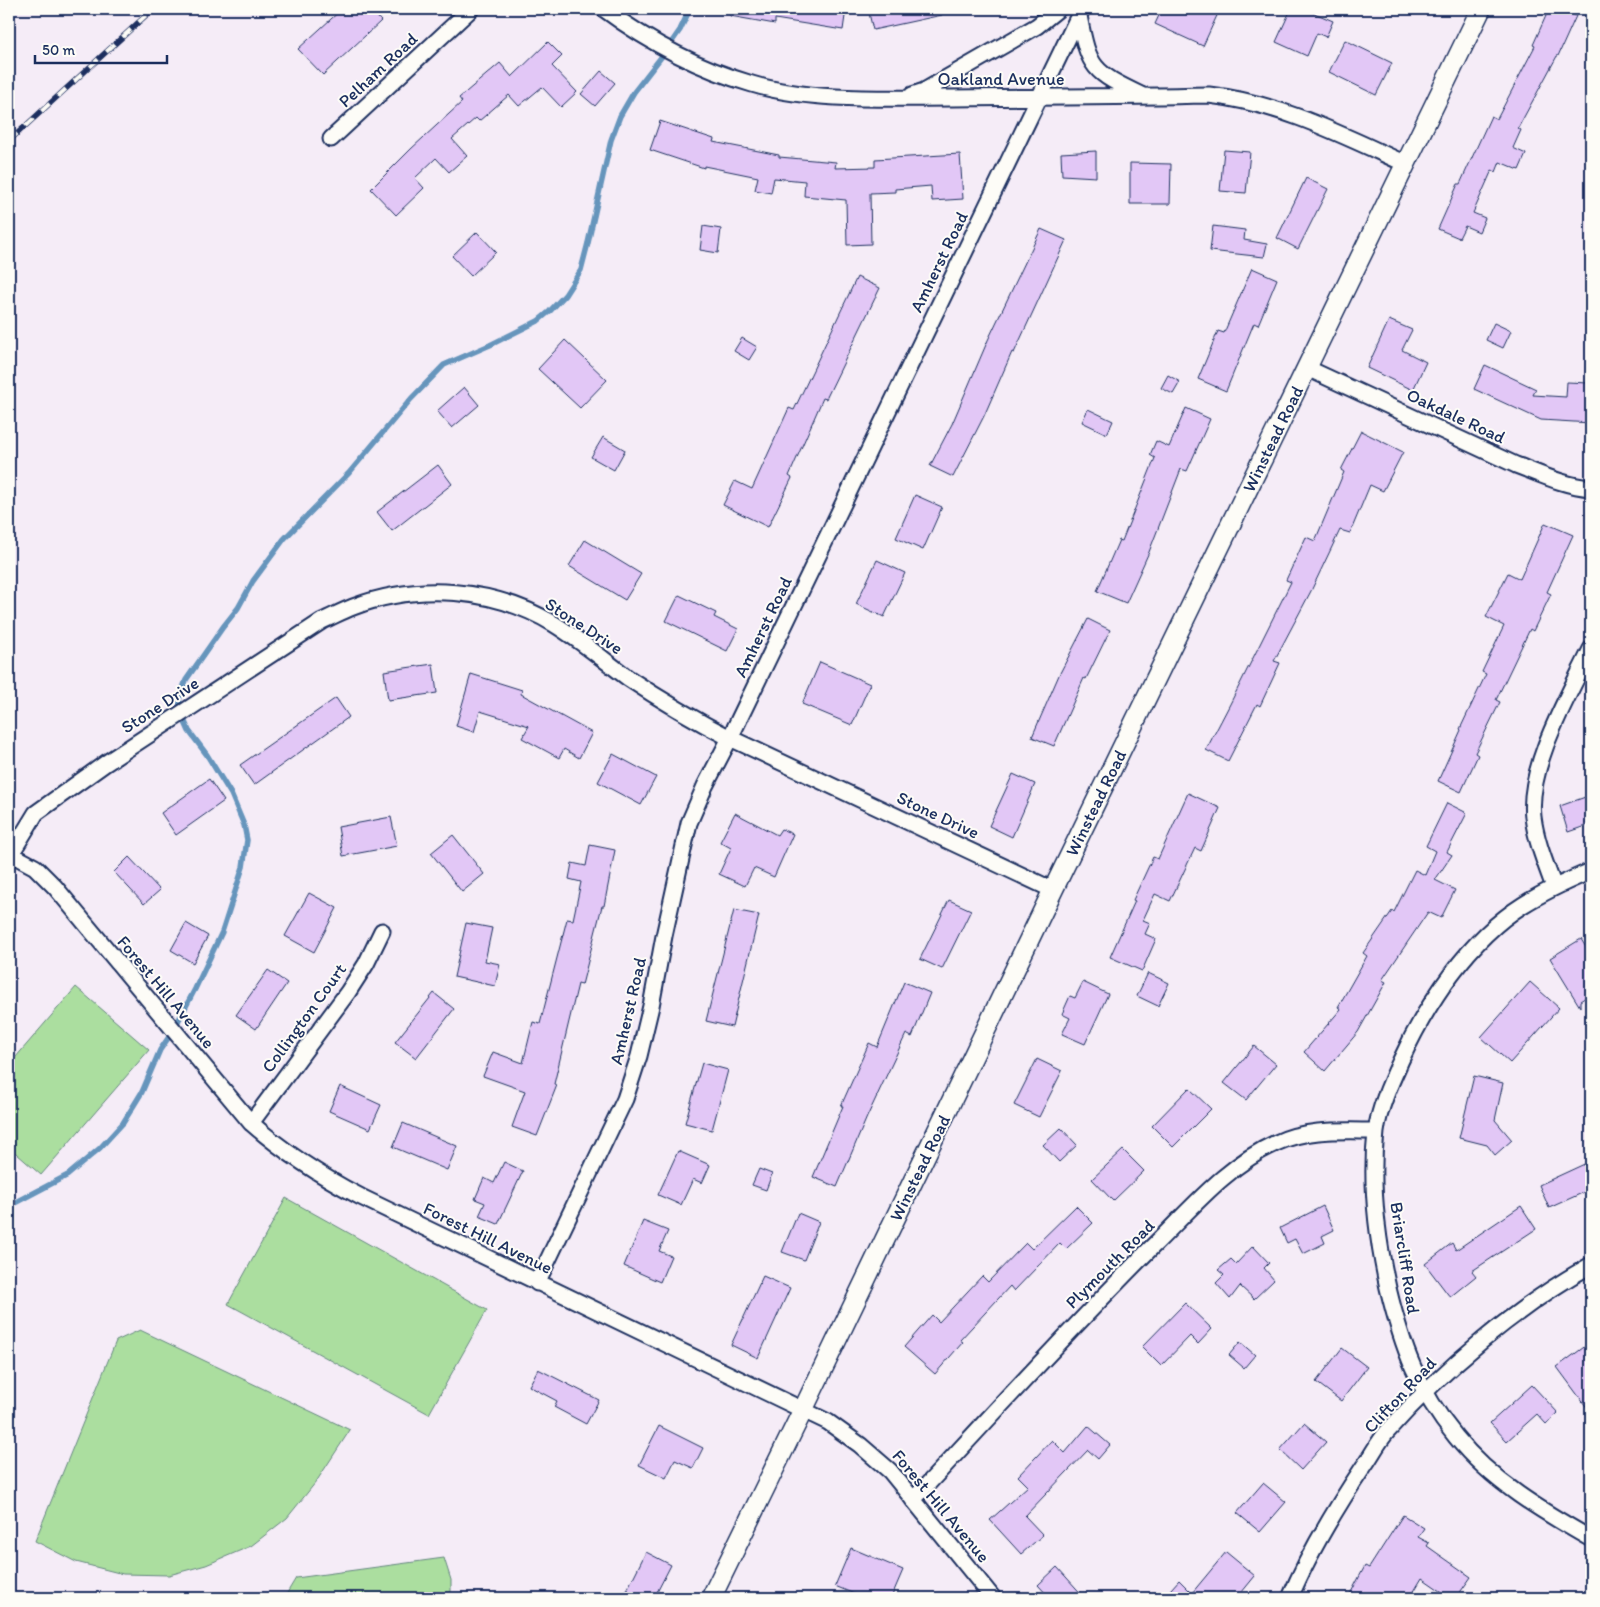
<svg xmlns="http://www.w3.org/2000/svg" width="1600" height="1607" font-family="Itim,sans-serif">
  <rect width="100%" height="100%" fill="#f5ecf7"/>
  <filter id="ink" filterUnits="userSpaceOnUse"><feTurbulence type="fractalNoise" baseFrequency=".02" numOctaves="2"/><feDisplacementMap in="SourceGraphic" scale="10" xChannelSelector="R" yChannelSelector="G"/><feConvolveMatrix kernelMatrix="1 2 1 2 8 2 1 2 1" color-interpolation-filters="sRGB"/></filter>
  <g filter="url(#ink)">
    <path fill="#abde9f" stroke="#63867e" d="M76,987l73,63 -108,125 -32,-28v-82z
      M286,1198l201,112 -58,104 -201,-110z
      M140,1330l210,100 -34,52 -29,36 -36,28 -45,19 -37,10 -46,-1 -47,-12 -41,-21 81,-200z
      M444,1558l7,22v18h-167l12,-20z"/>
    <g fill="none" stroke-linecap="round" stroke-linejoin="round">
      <path stroke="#6695bc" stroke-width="5.5" d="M9,1206l59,-31 32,-27 23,-25 19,-31 18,-42 13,-19 22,-42 27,-57 21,-65 4,-27 -3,-15 -13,-31 -24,-39 -18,-24 -9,-20 -1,-12 7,-19 37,-53 15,-19 15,-27 31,-42 65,-66 62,-74 33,-34 46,-20 48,-24 12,-10 15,-16 16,-25 7,-27 23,-103 9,-24 14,-24 28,-36 18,-26 10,-21"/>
    </g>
    <path fill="#e2c7f6" stroke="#1b2f5e" d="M342,9h28l11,12 -58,54 -25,-26z
      M731,9h115l-3,21 -68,-11v5l-45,-8z
      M868,9h74v6l-69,15z
      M1162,9h58l-17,37 -48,-22z
      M1291,9h14l28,12 -7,16 -9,-4 -10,23 -31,-14z
      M1549,9h11l16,7 -18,40h-1l-39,72 3,2 -8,18 13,6 -7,16 -19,-8 -4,10 -4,-2 -19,43 12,5 -6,14 -14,-6 -6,12 -21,-9 20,-45h2l31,-68 6,3 38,-73 -2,-1z
      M1345,40l47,23 -16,32 -47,-23z
      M548,42l14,14 -10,10 25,26 -16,15 -19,-20 -23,19 -10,-11 -30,26 -3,-3 -24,21 15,17 -18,16 -13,-14 -21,20 9,10 -28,27 -25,-26 40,-40 51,-47 -3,-4 41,-35 12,14z
      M601,71l14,12 -20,23 -14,-12z
      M660,121l54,18 -1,3 66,13v2l57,5 -1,6 40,-1v-8l85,-5 3,45 -31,2 -1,-15 -36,3v3l-25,1 1,51 -24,1 -1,-45 -42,-4 1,-15 -31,-3 -3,15 -16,-3 3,-13 -54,-11v2l-54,-18z
      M1224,150l26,2 -4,41 -26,-2z
      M1096,151v26l-34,-2 -1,-22z
      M1130,163l41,1 -1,40h-40z
      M1306,178l22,11 -30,60 -21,-11z
      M703,226l18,3 -3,24 -18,-3z
      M1213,226l32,4 -1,10 23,4 -3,13 -54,-6z
      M1041,229l25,11 -52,113 -2,-1 -28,64 -31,61 -23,-11 22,-42 36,-84z
      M477,232l19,20 -25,24 -19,-20z
      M1252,268l25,11 -19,46 -4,-2 -28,68 -28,-12 20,-48 6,2z
      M857,277l23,11 -54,111 -3,-1 -34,78 3,2 -24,49 -45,-22 12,-24 17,8 37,-81 5,2z
      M1389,320l23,10 -10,20 24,12 -13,28 -46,-22z
      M1494,323l17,8 -8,17 -17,-8z
      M742,338l15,9 -8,13 -15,-9z
      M565,340l42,40 -27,28 -42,-39z
      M1485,365l51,24 -3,6 33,2 1,-15 21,1 -1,16h4v24l-50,-3 -67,-31z
      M1168,375l12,7 -7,12 -12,-6z
      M464,387l15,18 -27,23 -15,-17z
      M1186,408l24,11 -23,52 -6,-2 -32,83 -23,51 -29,-12 22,-51 3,1 33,-83 -5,-3 6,-14 13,6z
      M1088,409l25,12 -6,13 -25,-12z
      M1361,431l42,21 -20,39 -13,-6 -20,48 -10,-3 -29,61 -37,70 6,2 -20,43 -3,-2 -29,57 -22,-11 24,-46 61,-122 -5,-2 20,-43 9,4 29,-69 -3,-2z
      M603,437l22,13 -11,20 -23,-13z
      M438,465l14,19 -60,47 -15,-19z
      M915,495l27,12 -19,43 -27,-12z
      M1545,523l28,12 -26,57 4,2 -18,37 -3,-2 -34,71 4,2 -25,51 3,2 -17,37 -23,-11 23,-51 -1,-1 26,-55 -4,-2 22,-46 -18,-9 22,-44 12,6z
      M585,540l56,34 -16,26 -56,-34z
      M877,560l28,13 -21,44 -28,-13z
      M679,595l37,18 -2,4 24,12 -11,22 -61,-30z
      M1088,619l22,11 -24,49 -2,-1 -30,68 -22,-9 27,-62z
      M820,662l50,22 -18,41 -50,-21z
      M433,664l4,29 -49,7 -4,-29z
      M471,674l51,16 -1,4 71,39 -13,25 -15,-9 -5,9 -37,-20 7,-12 -49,-15 -6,21 -18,-6z
      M336,698l13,19 -95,68 -14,-20z
      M613,754l43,23 -15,28 -43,-23z
      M1013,774l22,10 -23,53 -23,-11z
      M209,779l15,22 -48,34 -15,-22z
      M1188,793l32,15 -19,43 -6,-3 -25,53 -15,-7 -12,26 7,3 -5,11 11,5 -14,32 -32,-14 25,-56 -2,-1 20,-43 5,2z
      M1591,795v29l-23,8 -8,-26z
      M1447,803l20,10 -20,39 5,3 -17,25 20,10 -14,28 -13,-6 -46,68 4,2 -28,50 -33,39 -21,-19 37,-43 -3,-2 29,-51 -4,-3 29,-42 2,1 21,-42 10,5 10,-24 -9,-5z
      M735,813l42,22 4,-6 12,5 -19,43 -20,-9 -9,18 -26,-12 12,-26 -11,-6z
      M391,817l6,29 -54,10 -5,-29z
      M453,835l31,39 -22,18 -31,-39z
      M590,845l25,5 -11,56h-2l-20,79 -4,-1 -24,100 3,1 -20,51 -25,-9 13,-36 -42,-15 10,-24 30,11 10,-41 7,2 27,-105 6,1 8,-38 -12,-3 3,-16 14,3z
      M129,857l31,33 -16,14 -30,-32z
      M309,893l28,15 -23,44 -29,-16z
      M949,900l22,10 -29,59 -22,-10z
      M734,910l25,5 -27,112 -26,-6z
      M186,923l22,13 -15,27 -22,-13z
      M466,923l26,5 -7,33 15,3 -5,22 -41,-9z
      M1581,939l10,17v38l-11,7v6l-30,-49z
      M268,970l19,13 -31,46 -20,-14z
      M1148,973l21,10 -11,23 -21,-10z
      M904,982l26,11 -18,44 -6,-3 -39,83 -30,70 -24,-10 30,-71h-2l28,-63 8,4z
      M1083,982l25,12 -23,50 -23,-10 8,-16 -8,-4 8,-18 5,2z
      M1530,982l29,26 -49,55 -29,-26z
      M434,993l20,16 -38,49 -21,-16z
      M1254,1046l22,18 -30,36 -22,-17z
      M1037,1059l25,12 -23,46 -25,-12z
      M702,1063l26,7 -16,60 -27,-7z
      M1474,1076l29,7 -8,37 17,20 -17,15 -8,-10 -28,-7z
      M340,1086l41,19 -11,24 -41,-18z
      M1189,1088l22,21 -38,38 -21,-21z
      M403,1123l54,23 -10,24 -54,-23z
      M1061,1128l16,17 -18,17 -16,-17z
      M1123,1150l21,21 -31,30 -21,-22z
      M678,1151l32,14 -8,18 -9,-4 -12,26 -23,-10z
      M1591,1161v28l-42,19 -10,-23z
      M504,1162l19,9 -25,53 -19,-8 6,-13 -10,-4 9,-21 10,5z
      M759,1169l13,5 -6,16 -14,-5z
      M1076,1206l17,17 -27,26 -6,-6 -46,48 -4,-5 -50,54 3,2 -28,32 -31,-27 28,-32 7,7 43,-46 6,6 38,-39 6,6z
      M1323,1206l11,24 -12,6 3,7 -22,11 -8,-15 -8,4 -7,-15z
      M1521,1206l15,23 -64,42 4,5 -26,21 -25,-33 27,-21 4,7z
      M798,1213l21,9 -15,38 -22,-8z
      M643,1221l25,10 -9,20 12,5 -11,26 -36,-16z
      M1253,1246l16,17 -5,5 10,12 -20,19 -14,-13 -10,13 -14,-16 8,-8 -6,-5 13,-11 5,5z
      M763,1276l27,12 -32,70 -27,-13z
      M1185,1303l27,26 -14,15 -8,-8 -29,30 -19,-19z
      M1240,1342l15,13 -11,13 -15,-13z
      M1591,1342v71l-34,-46z
      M1342,1348l25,19 -26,34 -25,-19z
      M538,1369l61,31 -13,24 -32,-17 3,-6 -28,-15z
      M1532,1385l26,28 -12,11 -9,-10 -30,27 -17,-18z
      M1304,1423l22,19 -25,28 -21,-20z
      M659,1426l44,22 -10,20 -18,-8 -9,18 -27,-13z
      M1088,1426l22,19 -12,14 -10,-9 -63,66 18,19 -22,19 -31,-34 38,-34 -10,-10 34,-36 13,13z
      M1263,1483l23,19 -26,30 -23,-19z
      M1403,1515l21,13 -6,9 11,6 -2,3 44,31 -15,21h-5l-29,-20 -12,20h-62l17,-32 4,2z
      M851,1548l52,22 -12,28h-27l-29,-12z
      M646,1552l25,13 -17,33h-31z
      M1226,1552l29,24 -18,22h-74l16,-18 13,13z
      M1057,1567l28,31h-35l-12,-13z"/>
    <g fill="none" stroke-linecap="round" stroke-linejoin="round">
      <g stroke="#1b2f5e" stroke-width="19">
        <path id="minor" d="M604,9c46,34 93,59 148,75 59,18 138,14 200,14 86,-1 171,-1 257,-3 71,8 133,40 197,69
          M1079,16c10,53 14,56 62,79
          M912,95l12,-4 113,-65 21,-17
          M331,139l140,-130
          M1307,368l209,97c24,9 49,21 75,23
          M9,853l26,14 20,20 196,236c34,30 70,53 110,74l467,225 32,23 30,26 103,127
          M11,854l25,-41 70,-50 216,-142c10,-4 20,-10 31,-14 65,-25 141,-19 201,17 26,16 50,36 74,54 33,22 67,42 102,60l323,152
          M1591,871c-24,10 -46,20 -68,34 -54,34 -96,98 -122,155 -10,22 -22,48 -25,72 -6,52 1,106 12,156 14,58 30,103 68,149 36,45 86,74 135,102
          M1554,887c-8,-22 -18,-46 -21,-70 -6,-51 36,-122 58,-168
          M251,1123l97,-131 18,-28 16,-33
          M537,1283l88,-184 14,-43 12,-50 13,-70 25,-113 16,-37 25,-48 352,-729
          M913,1500c79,-85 157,-171 239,-253 38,-37 75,-82 124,-104 31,-15 67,-12 100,-12
          M1290,1598c19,-46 46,-90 74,-132 8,-11 14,-24 23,-34 56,-63 131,-126 204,-167"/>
      </g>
      <g stroke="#1b2f5e" stroke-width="22">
        <path id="tertiary" d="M711,1598l92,-188 250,-520 428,-881"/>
      </g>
      <use href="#minor" stroke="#fdfcf7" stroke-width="15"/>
      <use href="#tertiary" stroke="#fdfcf7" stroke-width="19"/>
      <g stroke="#1b2f5e" stroke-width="5.5">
        <path id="rail" d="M9,141l144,-132"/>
      </g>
      <use href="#rail" stroke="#fdfcf7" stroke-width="4" stroke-dasharray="11" stroke-linecap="butt"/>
    </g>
  </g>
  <g text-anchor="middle" stroke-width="4" stroke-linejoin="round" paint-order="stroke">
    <g font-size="18" fill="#1b2f5e" stroke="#fdfcf7">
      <text transform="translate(378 70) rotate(-43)" y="6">Pelham Road</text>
      <text x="1001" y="85">Oakland Avenue</text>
      <text transform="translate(939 262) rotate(-64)" y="6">Amherst Road</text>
      <text transform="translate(1456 416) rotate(25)" y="6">Oakdale Road</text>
      <text transform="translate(1273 439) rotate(-64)" y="6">Winstead Road</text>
      <text transform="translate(584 626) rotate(33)" y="6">Stone Drive</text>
      <text transform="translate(763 627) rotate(-64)" y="6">Amherst Road</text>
      <text transform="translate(160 705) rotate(-33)" y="6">Stone Drive</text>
      <text transform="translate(1096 803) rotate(-64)" y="6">Winstead Road</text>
      <text transform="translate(938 815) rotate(25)" y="6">Stone Drive</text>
      <text transform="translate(166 992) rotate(50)" y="6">Forest Hill Avenue</text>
      <text transform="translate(628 1011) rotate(-77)" y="6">Amherst Road</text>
      <text transform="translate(304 1018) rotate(-54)" y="6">Collington Court</text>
      <text transform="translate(920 1168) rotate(-64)" y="6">Winstead Road</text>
      <text transform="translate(488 1238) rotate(26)" y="6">Forest Hill Avenue</text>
      <text transform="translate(1405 1258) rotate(81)" y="6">Briarcliff Road</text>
      <text transform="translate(1110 1264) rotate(-45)" y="6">Plymouth Road</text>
      <text transform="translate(1400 1395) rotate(-47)" y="6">Clifton Road</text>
      <text transform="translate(941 1506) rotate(50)" y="6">Forest Hill Avenue</text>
    </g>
  </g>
  <rect width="1600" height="1607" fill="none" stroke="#fdfcf7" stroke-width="30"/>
  <rect x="15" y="15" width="1570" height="1577" fill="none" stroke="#1b2f5e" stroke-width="2" filter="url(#ink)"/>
  <path d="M35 55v8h132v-8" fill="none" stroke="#1b2f5e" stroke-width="2.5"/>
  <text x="42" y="55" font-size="15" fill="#1b2f5e" stroke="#fdfcf7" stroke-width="4" paint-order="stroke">50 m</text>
</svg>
